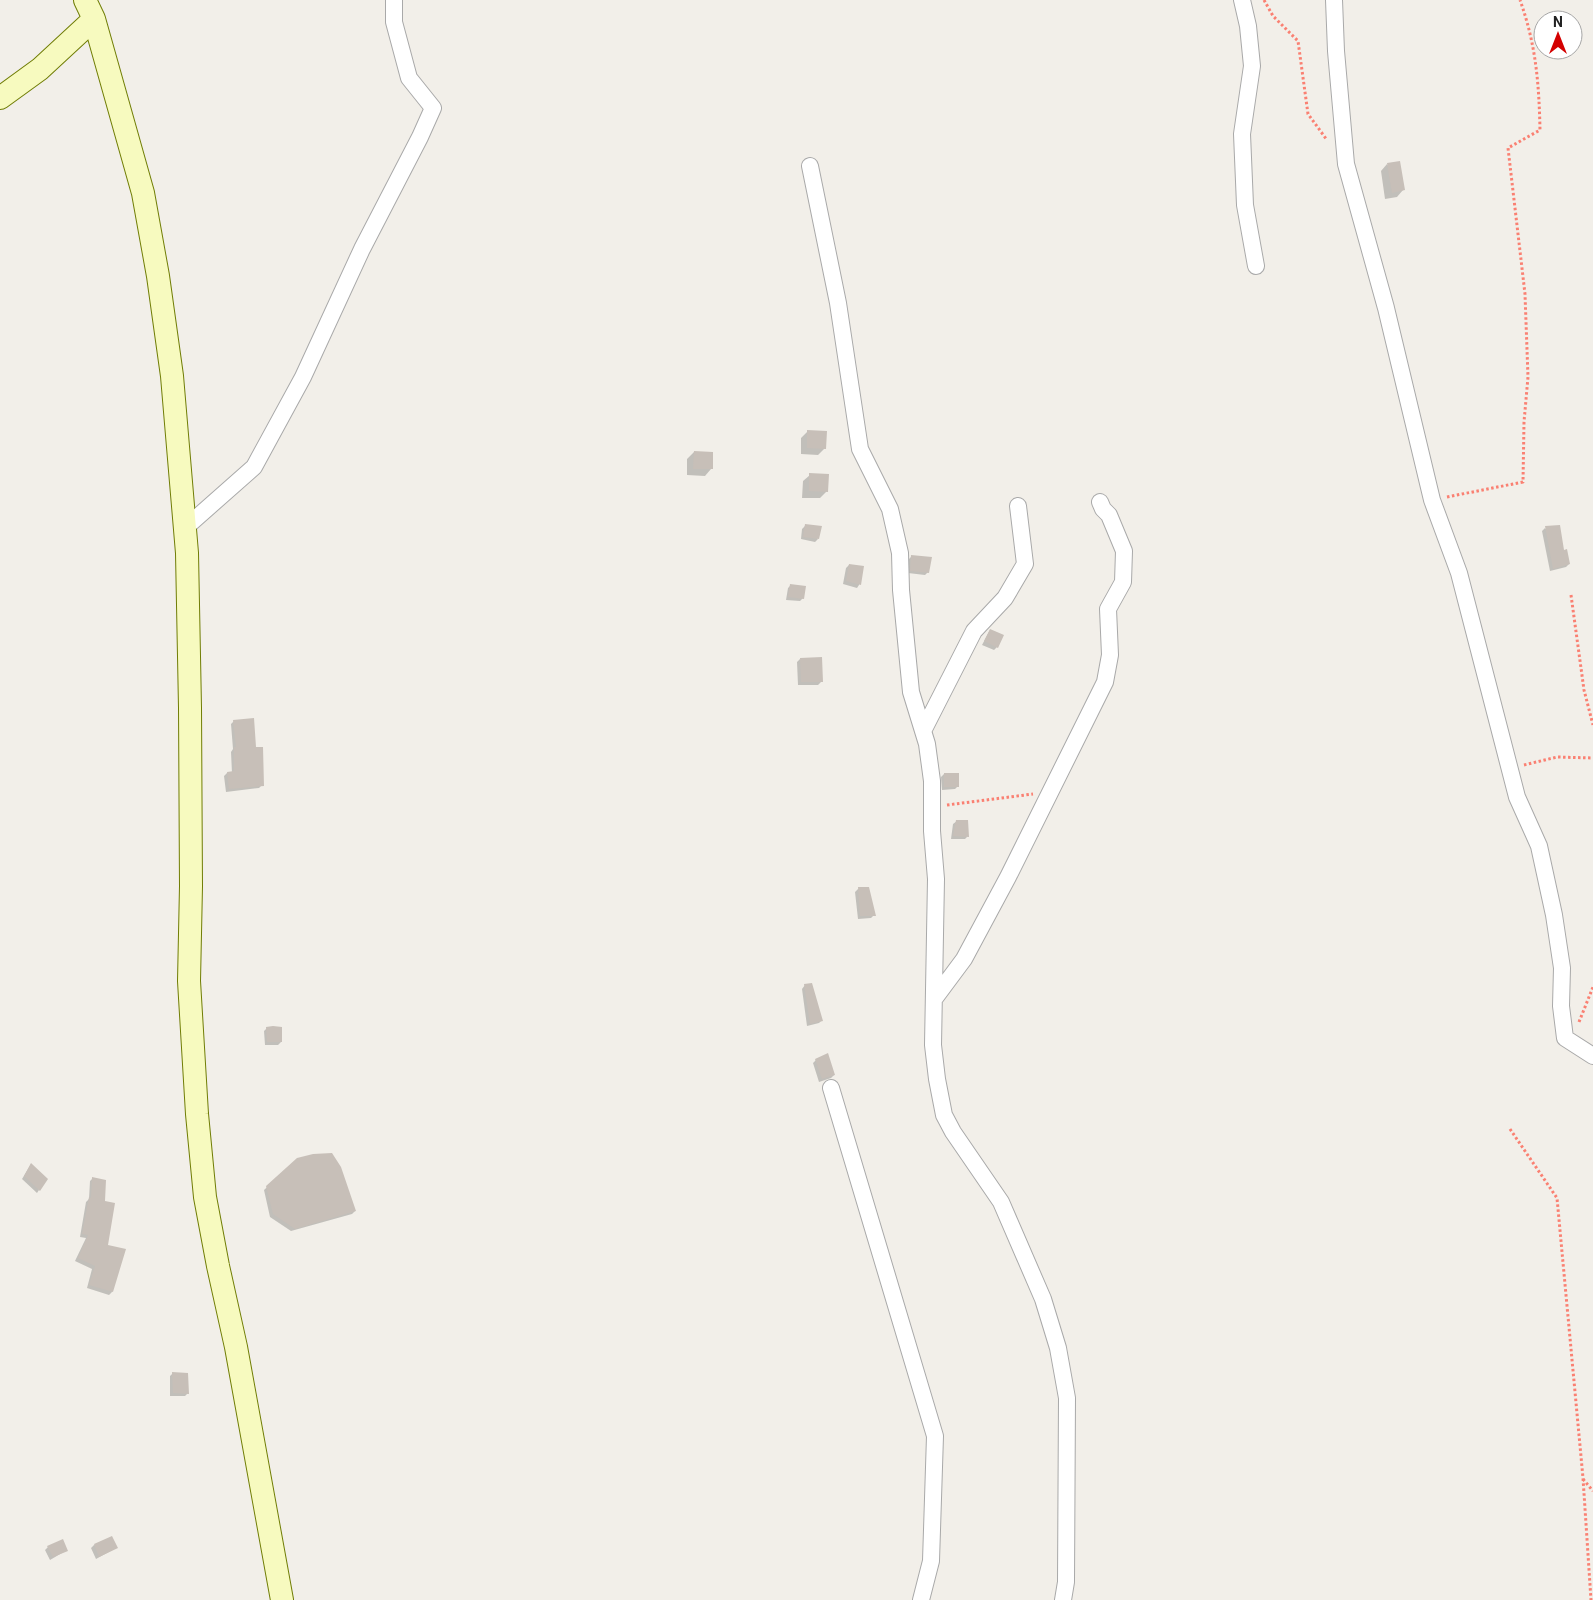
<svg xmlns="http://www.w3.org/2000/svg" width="1593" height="1600" font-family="Roboto,sans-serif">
  <rect width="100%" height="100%" fill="#f2efe9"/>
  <path fill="#0003" d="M1387,164l16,26 -6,7 -12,2 -4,-28z
    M808,431l17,17 -7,7 -17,-1v-16z
    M694,452l17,17 -6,7 -18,-1v-16z
    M810,475l17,16 -7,7h-18l1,-17z
    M805,526l13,13 -3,3 -14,-3 1,-10z
    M1545,528l18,23 6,13 -3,3 -16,4 -8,-40z
    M911,557l17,15 -3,3 -17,-2v-13z
    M849,565l14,2 -4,18 -2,3 -14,-4 3,-16z
    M791,585l12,13 -3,3 -14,-1 2,-12z
    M990,630l7,17 -3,3 -12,-5z
    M800,659l21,23 -3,3h-20l-1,-23z
    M234,721l21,27 7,37 -3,3 -33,4 -2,-16 3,-3h5l-1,-21 2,-3 -2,-25z
    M944,774l14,12 -3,3 -13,1 -1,-13z
    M957,821l10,16 -2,2h-14l2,-15z
    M868,888l6,27 -3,3 -13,1 -3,-27 3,-3z
    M805,985l17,35 -3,3 -12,3 -5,-37z
    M267,1028l14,14 -3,3h-13l-1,-14z
    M816,1060l18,15 -3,3 -12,4 -6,-19z
    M297,1159l58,52 -3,3 -61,17 -21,-14 -6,-27z
    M31,1164l8,26 -2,3 -15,-14z
    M93,1178l11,24 2,44 6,46 -3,3 -22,-7 5,-19 -17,-8 11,-23 -6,-1 6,-35 3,-3 1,-18z
    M173,1373l15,20 -3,3h-15v-20z
    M94,1545l22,3 -20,11 -5,-11z
    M48,1547l19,3 -17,10 -5,-10z"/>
  <path fill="#c7bfb8" d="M1400,161l5,29 -13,3 -5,-30z
    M807,430l20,1 -1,18 -19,-1z
    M694,451l19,1v17h-20z
    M809,473l20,1 -1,18 -19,-1z
    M805,524l17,2 -3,13 -16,-2z
    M1560,525l4,25 3,-1 3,15 -17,5 -8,-43z
    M911,555l21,2 -3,16 -19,-2z
    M849,564l15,2 -3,19 -15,-4z
    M790,584l16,2 -2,13 -16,-2z
    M990,629l14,6 -6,13 -14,-7z
    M822,657l1,25h-22l-1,-24z
    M254,718l2,29h7l1,39 -35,3 -2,-17 7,-1v-24h2l-3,-27z
    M944,773h15v14h-15z
    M956,820h12l1,17 -16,-1z
    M858,887h11l7,29h-16z
    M812,983l11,38 -13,3 -6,-40z
    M273,1026l9,1v15h-15l-1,-15z
    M828,1053l7,22 -13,4 -7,-20z
    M332,1153l9,14 15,44 -61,18 -22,-15 -7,-28 31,-28 16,-4z
    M31,1163l17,16 -8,12 -16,-15z
    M92,1177l14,3 -1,21 10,2 -7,42 18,4 -13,43 -24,-7 6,-19 -17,-8 10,-23 -6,-1 7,-37 2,1z
    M172,1372l16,1 1,21 -16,-1z
    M112,1536l6,12 -19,9 -5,-13z
    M63,1539l5,12 -15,6 -6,-11z"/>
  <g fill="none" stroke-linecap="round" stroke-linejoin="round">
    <g stroke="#a9a9a9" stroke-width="18">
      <path id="street" d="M1242,0l6,26 4,40 -10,68 3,71 11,61
        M1334,0l2,51 10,113 40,144 46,192 27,73 58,224 22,49 15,69 8,53 -1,38 4,32 28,18
        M810,166l28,137 22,146 30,60 10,44 1,37 10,102 16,52 5,37v50l4,48 -3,166 4,34 7,36 9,17 48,70 42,97 15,49 9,50 -1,184 -3,18
        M185,528l69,-61 49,-90 59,-128 58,-112 13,-29 -24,-30 -15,-56v-22
        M923,731l51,-100 31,-33 20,-34 -7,-58
        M935,998l29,-39 44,-82 97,-195 5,-27 -2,-46 15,-27 1,-31 -15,-36 -6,-6 -3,-7
        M831,1088l104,348 -4,125 -10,39"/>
    </g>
    <g stroke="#707d05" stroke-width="24">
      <path id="secondary" d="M94,19l49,174 15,83 14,100 15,177 3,155 1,178 -2,95 8,133 8,83 13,69 18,81 46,253
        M0,98l40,-29 54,-50 -9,-19"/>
    </g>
    <path stroke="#fa8072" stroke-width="3" stroke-dasharray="2.5 2.5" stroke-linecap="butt" d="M1264,0l9,16 25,25 10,73 19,26
      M1447,497l76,-15 1,-60 4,-45 -3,-83 -17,-146 32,-18c-1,-47 -4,-85 -20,-130
      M1571,595l13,95 9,35
      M1524,765l33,-8 36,1
      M947,805l86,-11
      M1579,1022l14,-35
      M1510,1129l47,69 26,280 8,122
      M1583,1479l10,12"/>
    <use href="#street" stroke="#fff" stroke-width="16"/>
    <use href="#secondary" stroke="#f7fabf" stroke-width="22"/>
  </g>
  <g transform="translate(1558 35)"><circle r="24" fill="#ffffff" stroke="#a7a7a7"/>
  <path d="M0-4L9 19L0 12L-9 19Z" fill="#d40000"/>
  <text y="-8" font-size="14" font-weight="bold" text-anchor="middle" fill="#222222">N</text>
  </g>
</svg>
